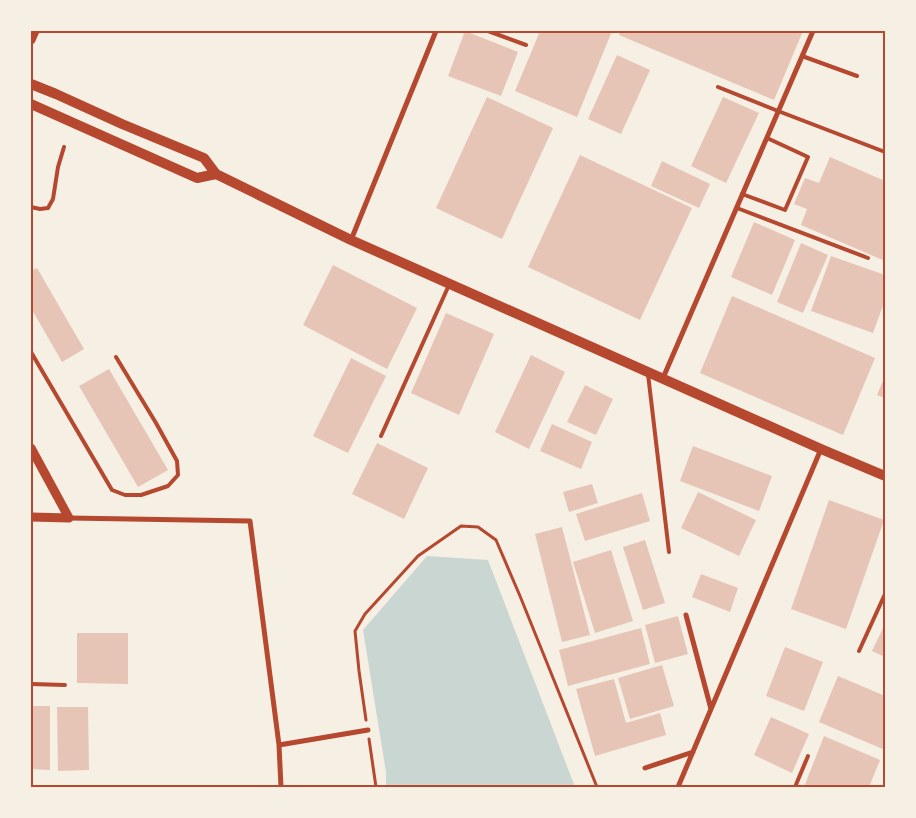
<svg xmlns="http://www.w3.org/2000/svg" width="916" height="818" font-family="Cabin,sans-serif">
  <rect width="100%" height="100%" fill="#f6efe4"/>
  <path fill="#c9d6d2" d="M427,556l61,4 87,227h-189v-15l-23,-142z"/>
  <path fill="#e6c5b7" d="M465,31l53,21 -17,44 -53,-20z
    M540,31h72l-35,86 -62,-26z
    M620,31h183l-29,69 -155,-65z
    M617,55l33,15 -29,64 -33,-15z
    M487,97l66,31 -51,111 -66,-31z
    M723,97l36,16 -33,70 -35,-17z
    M580,155l112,53 -52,112 -112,-53z
    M830,157l55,24v80l-84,-36 6,-16 -13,-5 11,-26 14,5z
    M662,161l48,23 -11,24 -48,-22z
    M754,222l41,18 -23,55 -41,-18z
    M801,243l27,12 -25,58 -26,-11z
    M831,256l54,19v25l-12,33 -62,-22z
    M333,265l84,43 -30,61 -84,-44z
    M37,268l47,81 -22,13 -31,-54v-37z
    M732,296l143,62 -32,77 -143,-62z
    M446,313l48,21 -35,81 -48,-22z
    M531,355l34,17 -36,77 -34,-17z
    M351,358l35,18 -38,77 -35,-17z
    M109,369l59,101 -30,17 -59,-101z
    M885,376v22l-8,-3z
    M585,385l28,14 -17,36 -29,-13z
    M552,424l40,18 -11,27 -41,-18z
    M377,443l51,25 -24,51 -52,-25z
    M693,446l79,30 -13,35 -79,-30z
    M592,484l6,19 -29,9 -6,-20z
    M698,492l58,28 -17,36 -58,-28z
    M642,493l8,28 -65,20 -9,-27z
    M829,500l55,20 -38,109 -55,-20z
    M562,527l28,108 -28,7 -27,-108z
    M645,540l20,63 -22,7 -20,-63z
    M611,550l22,71 -38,12 -22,-71z
    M701,574l37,14 -8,24 -38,-15z
    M678,616l10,38 -33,9 -10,-38z
    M885,624v33l-13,-6z
    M641,628l9,36 -82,22 -9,-36z
    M77,633h51v51l-51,-1z
    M785,647l38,15 -19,49 -38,-15z
    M662,665l12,41 -44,13 -12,-41z
    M838,676l47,20v54l-66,-28z
    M614,679l12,44 34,-10 6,22 -71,21 -19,-67z
    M31,706h19v64l-19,-1z
    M57,707h31l1,63 -31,1z
    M771,717l38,17 -17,39 -38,-18z
    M824,736l56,24 -11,27h-65z"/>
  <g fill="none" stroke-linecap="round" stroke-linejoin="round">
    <path stroke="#b5482f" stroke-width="3" d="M366,720l-7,-49 -4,-40 10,-17 53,-58 43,-30 17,1 18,13 24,56 77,191
      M369,739l7,48"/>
    <path stroke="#b5482f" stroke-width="4" d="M488,31l38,14
      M802,56l55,20
      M718,87l60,24 107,41
      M742,194l43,16 23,-53 -41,-19
      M31,207l9,2 8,-1 5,-9 5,-32 6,-20
      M737,208l131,50
      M31,352l81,138 13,5h16l27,-9 10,-11 -1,-14 -21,-38 -40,-66
      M648,374l21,178
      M381,436l68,-151
      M859,651l26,-57
      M31,684l34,1
      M795,787l13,-31"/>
    <path stroke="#b5482f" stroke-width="5" d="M351,240l85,-209
      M663,378l150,-347
      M69,518l181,3 29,224 2,42
      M686,615l25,94
      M279,745l89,-15
      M645,768l48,-16
      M678,787l143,-338"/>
    <path stroke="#b5482f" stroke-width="9" d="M31,40l4,-9
      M31,448l38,70 -38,-1"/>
    <path stroke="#b5482f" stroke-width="10" d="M31,84l25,10 66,30 82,34 12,16 135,66 470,209 64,27
      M31,104l166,74 19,-4"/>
  </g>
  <rect width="916" height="818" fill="none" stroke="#f6efe4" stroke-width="65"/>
  <rect x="32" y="32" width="852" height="754" fill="none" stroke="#b5482f" stroke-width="2"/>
</svg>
